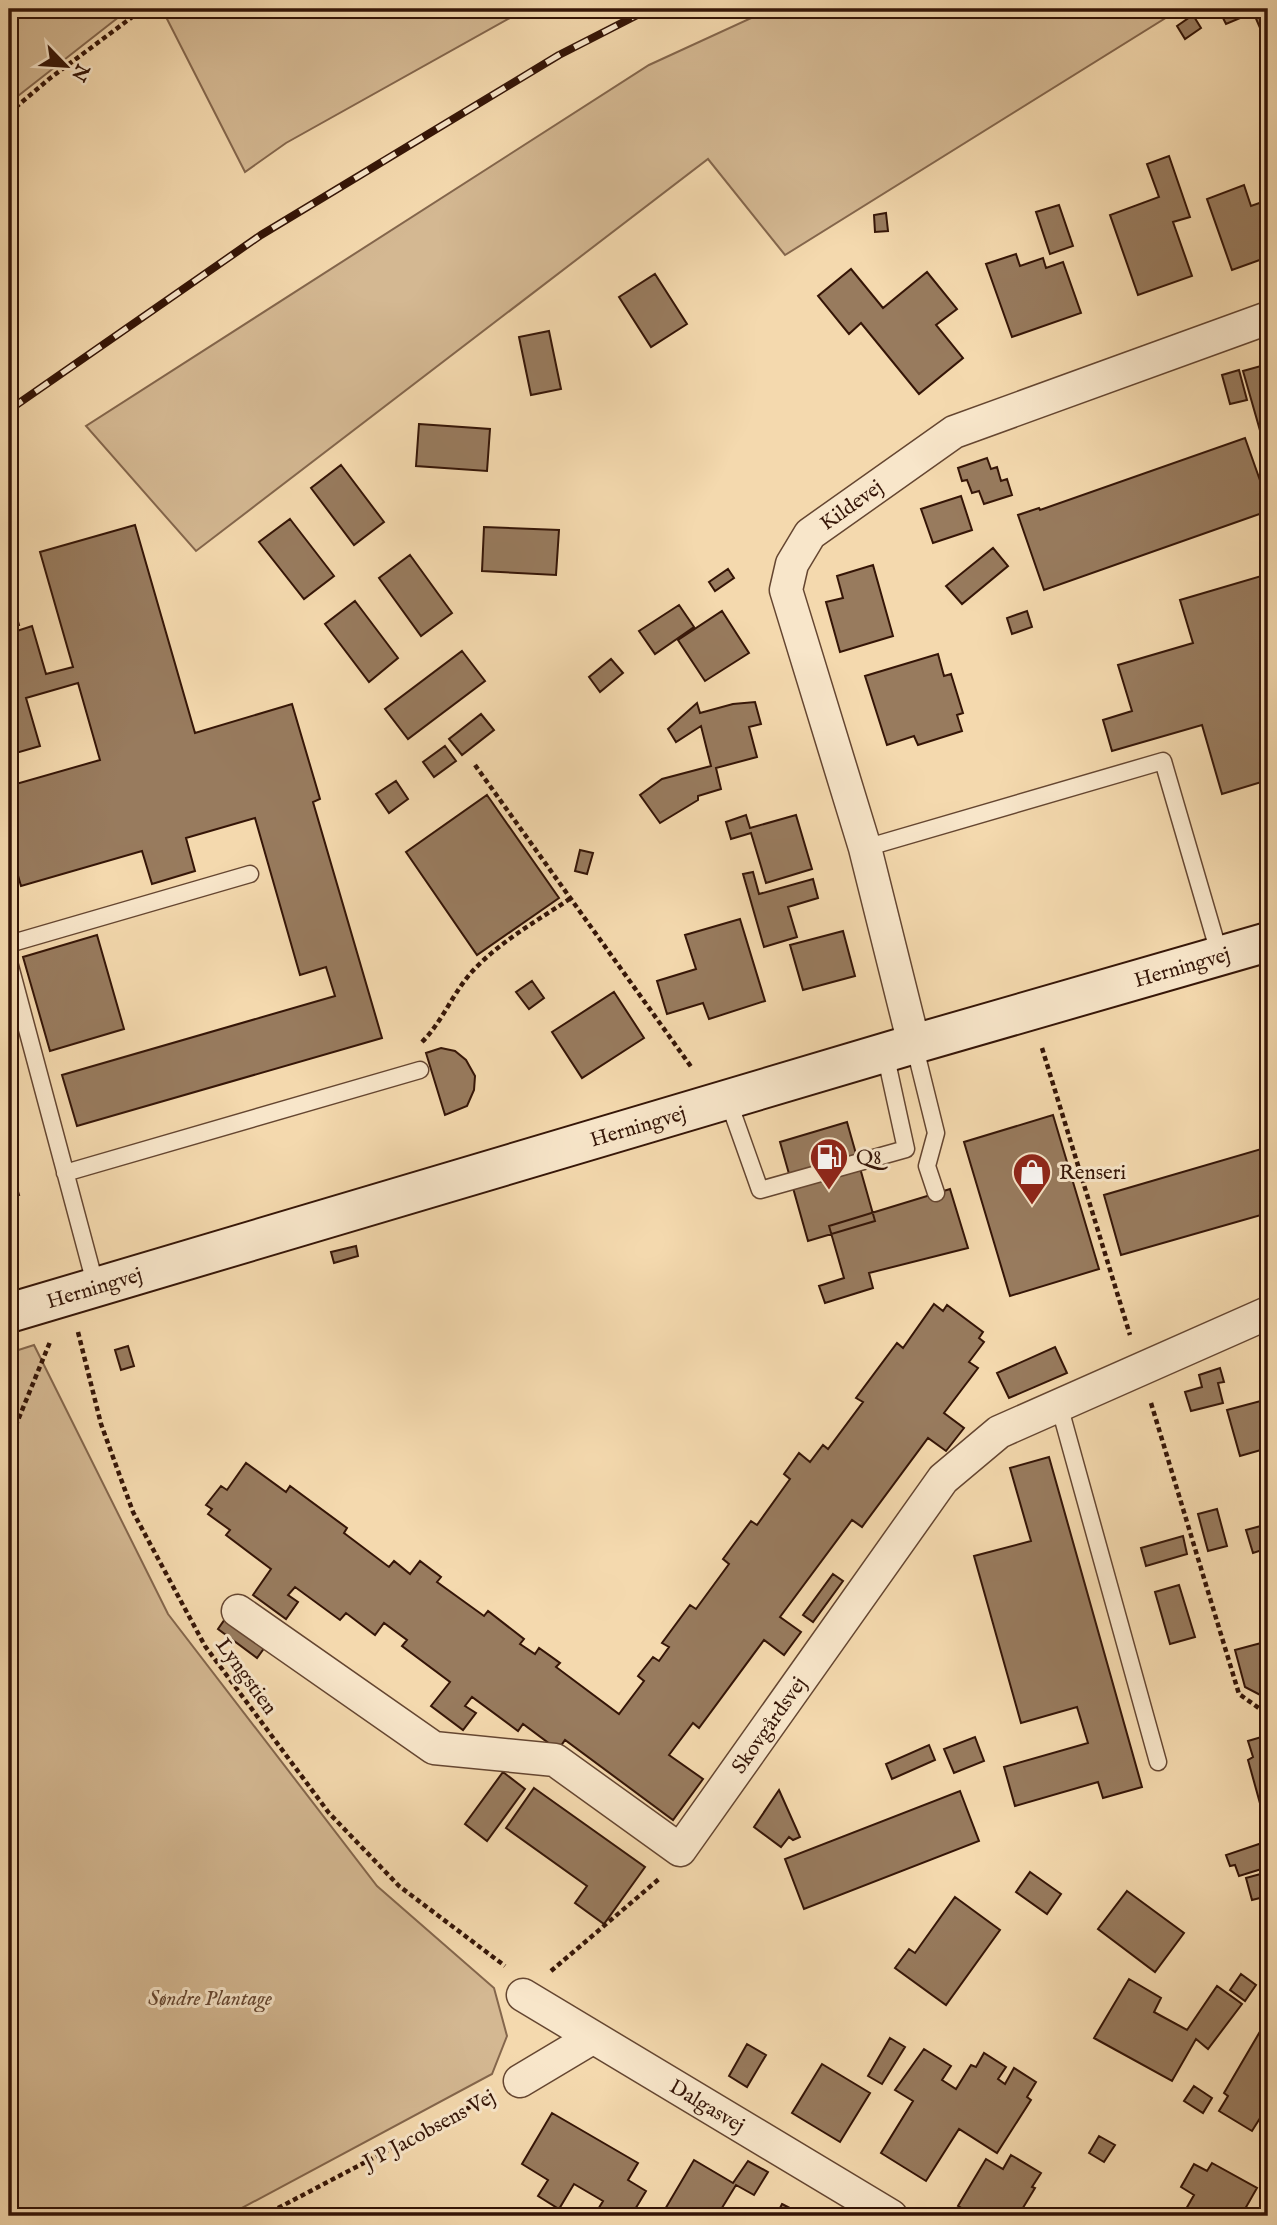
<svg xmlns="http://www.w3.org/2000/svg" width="1277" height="2225" font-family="'IM FELL English',serif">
  <rect width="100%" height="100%" fill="#f4d9ae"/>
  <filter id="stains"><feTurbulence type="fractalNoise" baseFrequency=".00286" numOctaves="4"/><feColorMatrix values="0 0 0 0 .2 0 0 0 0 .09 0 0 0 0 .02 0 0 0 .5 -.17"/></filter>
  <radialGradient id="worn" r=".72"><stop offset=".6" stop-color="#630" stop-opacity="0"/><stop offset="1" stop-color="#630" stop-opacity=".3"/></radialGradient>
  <path fill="#d4b892" stroke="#84664c" stroke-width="2" d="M9,9h120l-120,94z
    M173,9h353l-240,134 -41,29 -80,-157z
    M771,9h409l-395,246 -77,-96 -512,392 -110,-125 563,-361z
    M34,1345l134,269 209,272 117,102 13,48 -15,38 -265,142h-218v-863z"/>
  <path fill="#987b5e" stroke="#351507" stroke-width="2" d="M1227,9h14l4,7 -19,8 -6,-12z
    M1264,9l4,15 -8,4 -6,-14z
    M1193,15l8,13 -16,11 -8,-13z
    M1169,156l21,61 -17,5 19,54 -54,19 -28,-80 49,-18 -12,-33z
    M1244,185l7,21 17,-6v57l-36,13 -25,-71z
    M1059,205l14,41 -23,8 -14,-42z
    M886,213l2,18 -13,1 -1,-17z
    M1016,254l4,12 23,-8 3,10 17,-6 18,51 -69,24 -26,-73z
    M851,269l32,39 44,-36 30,37 -21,16 27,33 -44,36 -58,-71 -12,11 -31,-38z
    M655,274l32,50 -36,23 -32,-50z
    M549,331l12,58 -30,6 -12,-58z
    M1268,364v68l-7,2 -18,-63z
    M1239,370l8,30 -17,4 -8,-29z
    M419,424l71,5 -3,42 -71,-5z
    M1245,438l23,65v8l-224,79 -26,-75 21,-7 1,2z
    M987,458l4,11 6,-2 4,14 6,-2 5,16 -28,9 -5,-13 -7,2 -5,-13 -5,1 -4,-13z
    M341,465l43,57 -30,23 -43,-57z
    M961,496l11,34 -39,13 -12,-34z
    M290,519l44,57 -30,23 -45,-57z
    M135,525l60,208 97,-29 28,95 -7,3 69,236 -305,88 -15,-51 273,-79 -9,-29 -26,8 -45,-157 -69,20 9,33 -43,13 -10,-33 -121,35 -12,-42v-58l91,-26 -22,-77 -52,15 14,48 -31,9v-167l10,37 -4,1 2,5 15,-5 14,48 27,-7 -33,-115z
    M484,527l75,3 -3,45 -74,-4z
    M993,548l15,18 -46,38 -16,-18z
    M410,555l42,58 -31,23 -42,-58z
    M873,565l20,71 -53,16 -14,-50 17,-4 -6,-22z
    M728,569l6,9 -19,13 -6,-9z
    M1268,574v206l-46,14 -20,-69 -90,26 -9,-31 29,-9 -14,-46 75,-22 -13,-43z
    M355,601l43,57 -29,24 -44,-58z
    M679,605l15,22 -39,27 -16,-23z
    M722,611l27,42 -44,28 -27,-41z
    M1027,611l5,16 -20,7 -5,-16z
    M462,651l23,30 -77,58 -23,-30z
    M938,654l6,22 7,-2 12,39 -6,2 5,16 -44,14 -4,-9 -27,9 -22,-69z
    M611,659l12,14 -23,19 -11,-15z
    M755,702l6,22 -12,3 8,30 -41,11 5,21 -23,7v4l-38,23 -20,-28 22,-16 49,-13 -10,-40 -25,16 -8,-13 29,-26 3,10 33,-9z
    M481,714l13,16 -32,25 -13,-16z
    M445,746l11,15 -22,16 -11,-15z
    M396,781l12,18 -19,14 -13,-19z
    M487,795l72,103 -82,57 -71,-103z
    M746,815l4,13 46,-13 16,54 -46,14 -15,-50 -20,6 -5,-17z
    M580,850l13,3 -6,21 -12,-3z
    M753,872l6,22 54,-15 5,19 -30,9 9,30 -33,10 -21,-73z
    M740,919l25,82 -56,18 -6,-16 -36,11 -10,-33 39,-12 -11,-34z
    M843,931l12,45 -52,14 -13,-45z
    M97,935l27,94 -74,22 -27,-94z
    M532,981l12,17 -15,11 -13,-17z
    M614,992l30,46 -62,40 -30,-46z
    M441,1048l14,3 11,9 9,16 -1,14 -7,16 -22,9 -19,-62z
    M1053,1115l46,154 -89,27 -46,-154z
    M847,1122l28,99 -67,20 -28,-99z
    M1268,1147v66l-147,42 -17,-60z
    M9,1160l10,35 -10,2z
    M950,1189l18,59 -99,25 4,15 -48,15 -6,-17 25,-8 -15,-52z
    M356,1246l2,10 -24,7 -3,-11z
    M934,1304l9,7 4,-6 36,27 -4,6 5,4 -15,20 9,6 -34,45 20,15 -18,23 -18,-13 -66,89 -10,-7 -72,97 21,15 -17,23 -20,-15 -65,88 -6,-5 -24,32 34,24 -30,41 -108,-80 -7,10 -35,-26 -5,7 -46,-34 -7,9 11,7 -13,17 -32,-24 19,-24 -48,-36 5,-6 -23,-17 -9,12 -29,-22 -6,7 -45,-33 -7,8 10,7 -12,17 -33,-24 18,-26 -45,-34 4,-5 -22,-16 4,-5 -6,-4 15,-19 6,4 19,-27 40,29 4,-6 57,42 -3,5 45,34 5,-6 16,13 10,-13 21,16 -4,5 47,34 4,-5 36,28 -4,5 15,10 4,-6 21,15 -4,4 63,47 25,-33 -6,-5 15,-19 6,4 10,-14 -7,-4 28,-38 6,4 33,-45 -6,-5 28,-38 6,4 33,-46 -6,-5 15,-21 11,9 13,-17 5,4 35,-47 -7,-4 41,-55 6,5z
    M128,1346l6,20 -13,4 -6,-20z
    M1055,1347l12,26 -58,25 -12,-25z
    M1220,1368l4,14 -6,1 5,20 -32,8 -6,-19 17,-5 -3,-12z
    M1268,1399v49l-28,8 -13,-46z
    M1049,1457l93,330 -39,11 -5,-16 -83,24 -11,-39 84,-24 -11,-36 -56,16 -47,-167 57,-15 -21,-73z
    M1217,1509l10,37 -19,5 -10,-37z
    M1268,1524v36l-3,-11 -12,4 -7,-23z
    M1183,1536l4,18 -41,12 -5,-18z
    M833,1574l10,7 -30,41 -10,-7z
    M1179,1585l16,52 -25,7 -15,-52z
    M225,1619l40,28 -8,11 -39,-29z
    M1261,1643l7,29v27l-23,-12 -10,-37z
    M1268,1735v89l-2,1 -18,-65 5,-3 -5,-16z
    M975,1737l9,24 -30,12 -10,-24z
    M929,1745l6,15 -43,19 -6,-15z
    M503,1772l22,17 -38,52 -22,-17z
    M534,1788l111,79 -41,57 -29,-21 12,-17 -81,-58z
    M779,1790l21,47 -7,3 -4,-3 -8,10 -27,-20z
    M960,1791l19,50 -175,68 -19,-50z
    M1268,1841v26l-29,9 -4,-11 -5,1 -4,-11z
    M1030,1872l31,22 -14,20 -31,-22z
    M1264,1873l4,23 -16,4 -6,-22z
    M1127,1891l57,42 -29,39 -57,-43z
    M955,1897l45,33 -54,75 -51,-37 14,-19 6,4z
    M1241,1974l15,11 -11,16 -15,-11z
    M1129,1979l32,19 -7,14 33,18 30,-44 25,18 -34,45 -12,-10 -24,42 -78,-43z
    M1265,2023l3,2v94l-6,-4 -10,16 -33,-20 9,-15 -4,-3z
    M890,2038l15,9 -23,37 -14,-8z
    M747,2044l19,11 -19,32 -18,-11z
    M924,2049l27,17 -9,14 14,9 15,-24 5,2 8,-14 22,14 -8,12 7,5 9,-16 22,14 -9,15 4,3 -34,53 -38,-24 -33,52 -45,-28 32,-52 -18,-11z
    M822,2064l48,29 -30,49 -48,-29z
    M1194,2086l18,12 -9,15 -19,-12z
    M552,2113l86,50 -10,17 18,11 -15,25h-37l9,-15 -29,-17 -15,25 -21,-13 10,-16 -26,-16z
    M1099,2136l16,9 -11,17 -15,-9z
    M1011,2155l30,18 -9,14 3,1 -17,28h-42l-18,-10 28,-47 17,10z
    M694,2160l39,23 15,-22 20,11 -14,23 -18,-10 -19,31h-56z
    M1212,2163l45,25 -16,28h-59l12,-21 -13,-8 13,-23 13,7z
    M782,2204l23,12h-29z"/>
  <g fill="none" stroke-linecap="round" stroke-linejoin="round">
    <g stroke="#654631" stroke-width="19">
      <path id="lane" d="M865,848l298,-87 57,195
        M9,944l241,-70
        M9,962l87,325
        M914,1044l22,89 -9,33 9,27
        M728,1100l32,90 146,-41 -21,-96
        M65,1173l355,-103
        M1059,1405l99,357"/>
    </g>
    <g stroke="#654631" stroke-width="35">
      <g id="street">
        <path id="s1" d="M914,1044l-49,-196 -79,-258 6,-26 18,-30 144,-102 314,-114"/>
        <path id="s2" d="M238,1611l196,137 121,12 125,90 263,-371 56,-47 269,-119"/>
        <path id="s3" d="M523,1995l368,221"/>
        <path d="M520,2081l72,-43"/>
      </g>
    </g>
    <g stroke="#351507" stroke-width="42">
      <g id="secondary">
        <path id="s4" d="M9,1313l905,-269 354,-102"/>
      </g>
    </g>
    <path stroke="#351507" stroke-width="4.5" stroke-dasharray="5 3.5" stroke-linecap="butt" d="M9,113l40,-34 94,-70
      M475,765l217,303
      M422,1042c20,-20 30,-47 48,-68 27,-31 67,-53 101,-76
      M1042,1048l88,287
      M78,1332l23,92 32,88 72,134 124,167 70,73 106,80
      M1151,1403l88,291 24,17 5,-1
      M9,1442l41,-100
      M551,1971l108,-92
      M9,2202l8,14
      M263,2216l228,-120"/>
    <use href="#lane" stroke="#f8e6ca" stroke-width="16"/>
    <use href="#street" stroke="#f8e6ca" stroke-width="32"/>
    <use href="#secondary" stroke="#f8e6ca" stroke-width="38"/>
    <g stroke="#351507" stroke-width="8">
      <path id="rail" d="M9,410l252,-175 298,-180 90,-46"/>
    </g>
    <use href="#rail" stroke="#f8e6ca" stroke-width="5" stroke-dasharray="16" stroke-linecap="butt"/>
  </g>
  <defs>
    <g id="fuel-pin" transform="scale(2.0125)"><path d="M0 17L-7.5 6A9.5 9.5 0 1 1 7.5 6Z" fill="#8f2418" stroke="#f8e6ca"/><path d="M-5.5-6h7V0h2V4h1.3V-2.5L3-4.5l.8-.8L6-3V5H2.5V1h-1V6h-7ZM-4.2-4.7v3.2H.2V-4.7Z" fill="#fff"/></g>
    <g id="shop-pin" transform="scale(2.0125)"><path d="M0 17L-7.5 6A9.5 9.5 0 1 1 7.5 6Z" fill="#8f2418" stroke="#f8e6ca"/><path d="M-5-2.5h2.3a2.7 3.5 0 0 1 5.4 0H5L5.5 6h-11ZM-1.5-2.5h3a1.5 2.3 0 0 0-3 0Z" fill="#fff"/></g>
  </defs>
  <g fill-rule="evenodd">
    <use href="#fuel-pin" x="829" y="1157"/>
    <use href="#shop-pin" x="1032" y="1172"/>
  </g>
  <g text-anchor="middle" stroke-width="6" stroke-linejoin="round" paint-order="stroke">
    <g font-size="21" fill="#351507" stroke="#f8e6ca">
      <text dy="7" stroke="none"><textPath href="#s1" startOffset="584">Kildevej</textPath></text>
      <text dy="7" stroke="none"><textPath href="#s4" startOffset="1223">Herningvej</textPath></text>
      <text dy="7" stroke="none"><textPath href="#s4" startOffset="656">Herningvej</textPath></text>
      <text dy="7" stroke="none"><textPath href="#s4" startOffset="89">Herningvej</textPath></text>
      <text transform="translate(247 1676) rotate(54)" y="7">Lyngstien</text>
      <text dy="7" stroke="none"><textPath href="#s2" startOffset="668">Skovgårdsvej</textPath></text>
      <text dy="7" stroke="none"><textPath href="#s3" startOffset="215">Dalgasvej</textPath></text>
      <text transform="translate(429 2129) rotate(-28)" y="7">J P Jacobsens Vej</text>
    </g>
    <g font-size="21" fill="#351507" stroke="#f8e6ca" text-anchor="start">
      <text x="856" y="1164">Q8</text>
      <text x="1059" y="1179">Renseri</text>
    </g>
    <g font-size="21" font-style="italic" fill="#654631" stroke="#f8e6ca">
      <text x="210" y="2005">Søndre Plantage</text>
    </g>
  </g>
  <rect width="1277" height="2225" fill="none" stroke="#f4d9ae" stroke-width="35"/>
  <rect x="10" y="10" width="1256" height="2204" fill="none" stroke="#351507" stroke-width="3.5"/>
  <rect x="18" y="18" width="1242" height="2190" fill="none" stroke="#351507" stroke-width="2"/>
  <g transform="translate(66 66) rotate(115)" stroke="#f8e6ca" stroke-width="5" paint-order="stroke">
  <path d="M0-5L12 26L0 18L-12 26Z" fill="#351507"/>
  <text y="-10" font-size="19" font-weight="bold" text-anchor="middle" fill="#351507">N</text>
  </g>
  <rect width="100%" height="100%" filter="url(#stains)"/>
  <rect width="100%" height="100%" fill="url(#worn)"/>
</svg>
